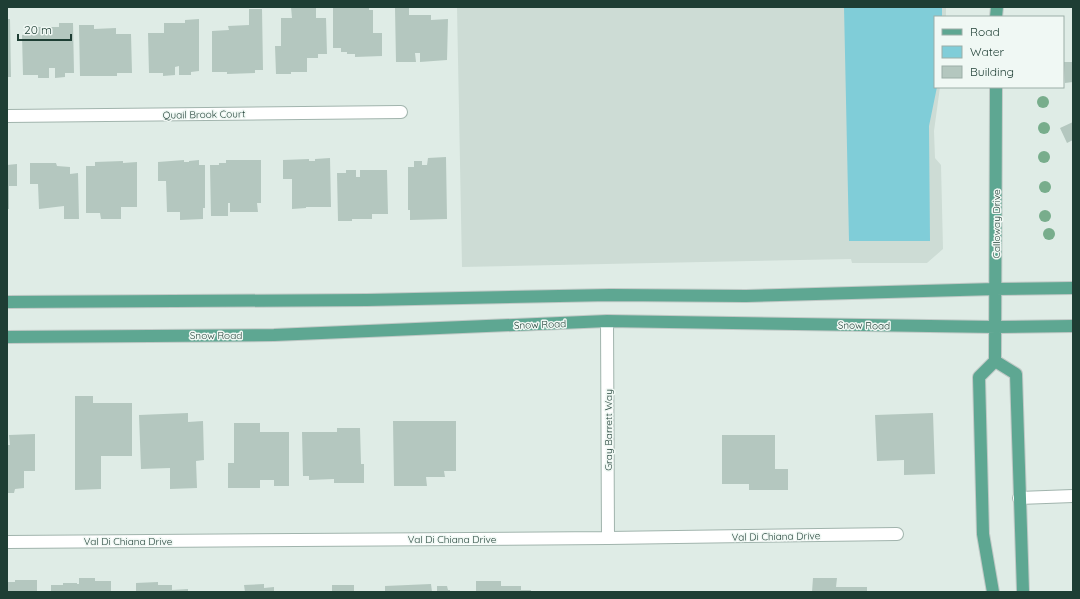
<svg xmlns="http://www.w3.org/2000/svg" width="1080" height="599" font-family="Quicksand,sans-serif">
  <rect width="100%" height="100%" fill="#dfece6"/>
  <path fill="#cddcd5" d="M457,7h489v10h-11v70h5l-6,44 1,27 6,7 2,84 -16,14h-75l-1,-4 -389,8z"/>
  <path fill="#80cdd8" d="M844,7l98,1v9h-7v70h2l-8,39 1,115h-81z"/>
  <path fill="#b4c7bf" d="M291,7h25v11h10l1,36h-9v4h-11v14h-16v2h-15l-1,-28h6v-28h11z
    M333,7h36v3h4v23h9v23l-27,1v-3h-8v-2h-6v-4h-8z
    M395,8h14v7h22v5l17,-1 -1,41 -27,2v-9h-5l1,9h-20z
    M249,9h13l1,61h-8v3l-28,1v-2h-15v-41l17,-1 -1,-4 21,-1z
    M7,19h3l1,58h-4z
    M199,19v52l-8,1v3h-12v-9l-4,1v8l-12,1v-3h-14l-1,-40h16v-10h21v-3z
    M59,23h14l1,50h-9v4l-10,1v-10h-6v10h-11v-3h-15l-1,-40 16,-1v-7h21z
    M79,25h15v4l22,-1v6h15l1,39h-15v3h-37z
    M1064,62h9v20l-8,1z
    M1073,122v18l-6,3 -7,-15z
    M446,157l1,62 -37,1v-10h-2v-43h6v-6h8v4h5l1,-7z
    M330,158l1,49h-25v1l-14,1v-30h-9v-19l26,-1v2h6v-2z
    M184,160v2h5v-1l10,-1v5h6v43h-2v11l-23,1v-8h-13l-1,-31h-8v-19z
    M226,160h35v43h-4l1,9h-28v-9h-2v13h-17l-1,-51h9v-2h7z
    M123,161v2l14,-1v45h-16v12h-20l-1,-6h-14v-47h9v-4z
    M30,163h26l1,3 13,1v7l8,-1 1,46h-15v-13l-25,3 -1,-25h-8z
    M17,164v22h-8v23h-2v-44z
    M346,170h10v7h4v-7h27l1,44h-16v5h-20v2h-14l-1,-48h9z
    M75,396h18v7h39v53h-31v33l-26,1z
    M188,413v9l15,-1 1,39 -8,1 1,27 -27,1v-21l-29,1 -2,-54z
    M933,413l2,61 -31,1v-15l-27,1 -2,-46z
    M393,421h63v50h-12l1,6h-19l1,9h-33z
    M234,423h26v9h29v54h-15v-6h-14v8h-32v-25h6z
    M337,428h23l1,36h3v19h-30v-4l-25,1v-4h-6l-1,-44h35z
    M35,434v37h-11v17l-9,1 -1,4h-7v-48h3l-1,-10z
    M722,435h53v34h13v21h-39v-6h-27z
    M79,578h16v3h16v11h-60v-7h12v-2h14v1h2z
    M813,578h24l-1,9h31v5h-55z
    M15,580h22v12h-30v-10h8z
    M476,581h25v5h20v4h10v2h-55z
    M158,582v3h14v5l16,-1v3h-52v-9z
    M264,584v4l10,-1v5h-29l-1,-7z
    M431,584l1,8h-47v-6z
    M332,585h22v7h-22z
    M437,586h10l1,4h2v2h-13z"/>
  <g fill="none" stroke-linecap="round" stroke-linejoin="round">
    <g stroke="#a1b4ad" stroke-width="14">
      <path id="minor" d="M7,116l394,-4
        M607,321l1,217
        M1019,498l54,-2
        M7,542l601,-4 289,-4"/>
    </g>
    <g stroke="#c0c9c6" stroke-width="14">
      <path id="major" d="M996,17l1,-10
        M7,302l360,-2 243,-5 136,1 249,-7 78,-1
        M7,337l267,-2 333,-14 389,6 77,-1
        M995,361l21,13 7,218
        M993,592l-10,-58 -4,-157 16,-16 1,-274"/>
    </g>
    <use href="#minor" stroke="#fff" stroke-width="12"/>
    <use href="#major" stroke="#5ea792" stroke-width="12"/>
  </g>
  <g fill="#78ad8c">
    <circle cx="1043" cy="102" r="6"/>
    <circle cx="1044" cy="128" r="6"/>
    <circle cx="1044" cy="157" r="6"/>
    <circle cx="1045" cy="187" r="6"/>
    <circle cx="1045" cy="216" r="6"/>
    <circle cx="1049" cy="234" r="6"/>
  </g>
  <g text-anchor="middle" stroke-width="3" stroke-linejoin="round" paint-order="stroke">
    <g font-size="10" fill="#1e3e34" stroke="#f0f8f4">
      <text transform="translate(204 114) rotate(-1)" y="4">Quail Brook Court</text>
      <text transform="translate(996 224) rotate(-90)" y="4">Calloway Drive</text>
      <text transform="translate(540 324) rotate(-2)" y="4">Snow Road</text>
      <text transform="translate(864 325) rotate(1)" y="4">Snow Road</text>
      <text x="216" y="339">Snow Road</text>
      <text transform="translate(608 430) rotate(-90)" y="4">Gray Barrett Way</text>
      <text transform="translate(776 536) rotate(-1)" y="4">Val Di Chiana Drive</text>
      <text x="452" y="543">Val Di Chiana Drive</text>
      <text x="128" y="545">Val Di Chiana Drive</text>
    </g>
  </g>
  <rect width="1080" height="599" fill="none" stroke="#1e3e34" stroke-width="16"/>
  <rect x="934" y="16" width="130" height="72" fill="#f0f8f4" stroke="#9caea7"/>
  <rect x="942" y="29" width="20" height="6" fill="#5ea792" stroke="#9caea7"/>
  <text x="970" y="36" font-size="12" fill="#1e3e34">Road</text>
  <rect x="942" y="46" width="20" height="12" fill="#80cdd8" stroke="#9caea7"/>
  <text x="970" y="56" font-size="12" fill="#1e3e34">Water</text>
  <rect x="942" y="66" width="20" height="12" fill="#b4c7bf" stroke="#9caea7"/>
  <text x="970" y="76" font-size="12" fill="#1e3e34">Building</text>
  <path d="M18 34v6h53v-6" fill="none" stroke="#1e3e34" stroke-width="2"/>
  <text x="24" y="34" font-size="12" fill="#1e3e34" stroke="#f0f8f4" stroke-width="3" paint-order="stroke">20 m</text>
</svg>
